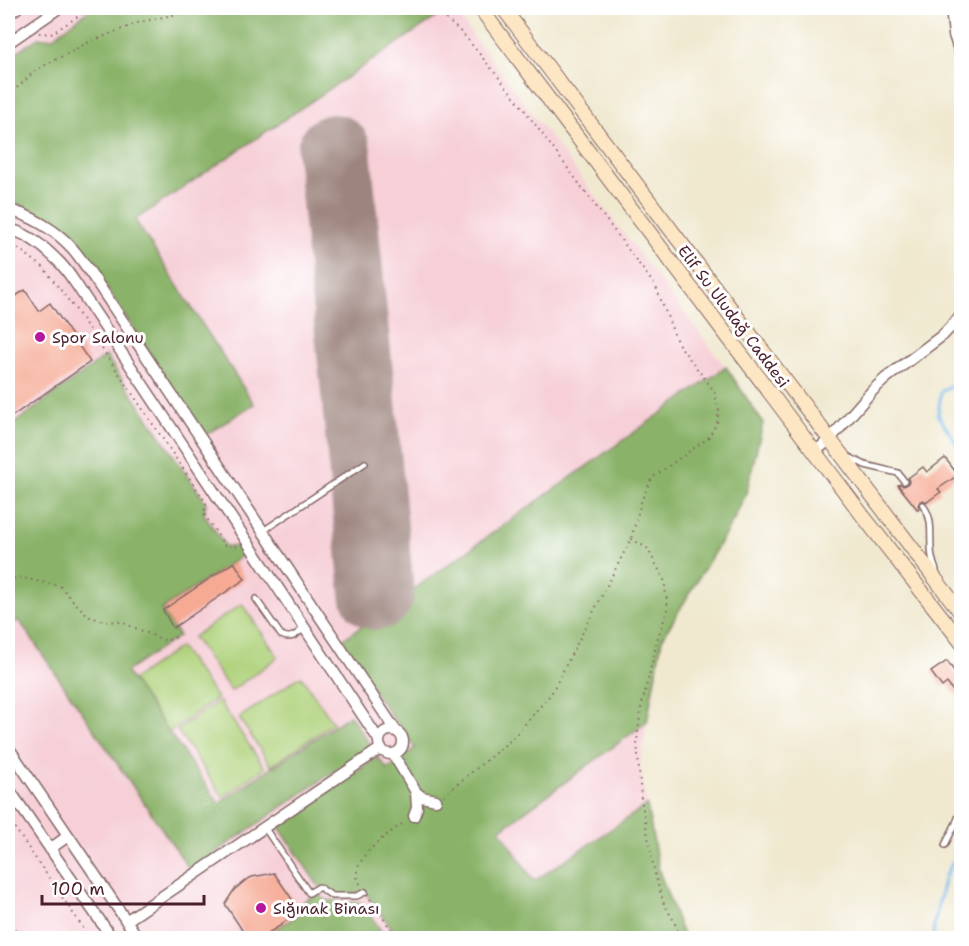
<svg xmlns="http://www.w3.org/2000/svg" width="969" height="946" font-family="'Shantell Sans',sans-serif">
  <rect width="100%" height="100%" fill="#fff"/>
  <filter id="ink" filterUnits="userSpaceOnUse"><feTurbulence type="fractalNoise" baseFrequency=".0167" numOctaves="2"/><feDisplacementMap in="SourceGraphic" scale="12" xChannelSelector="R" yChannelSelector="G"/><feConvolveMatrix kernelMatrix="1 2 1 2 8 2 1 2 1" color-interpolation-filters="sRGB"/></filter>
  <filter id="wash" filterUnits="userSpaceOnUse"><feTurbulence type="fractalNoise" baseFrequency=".008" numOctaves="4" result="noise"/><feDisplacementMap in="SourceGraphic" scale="24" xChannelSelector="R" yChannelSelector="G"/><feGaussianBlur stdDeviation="1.35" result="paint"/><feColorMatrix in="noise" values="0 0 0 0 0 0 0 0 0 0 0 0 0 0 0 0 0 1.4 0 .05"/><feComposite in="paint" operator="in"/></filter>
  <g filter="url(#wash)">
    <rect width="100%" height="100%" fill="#f0e9d0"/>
    <path fill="#f6cfd7" d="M8,8h444l287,377 24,38 -17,71 -14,29 -70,116 -22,126 19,106 25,67h-676z"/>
    <path fill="#aed179" stroke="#7c7852" stroke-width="1.5" d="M242,604l36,53 -47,34 -38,-54z
      M180,647l37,51 -49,35 -36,-53z
      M301,676l32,47 -62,43 -32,-48z
      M219,701l46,67 -42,29 -46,-67z"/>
    <path fill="#8ab369" stroke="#6a694a" stroke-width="1.5" d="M92,8h358l-315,212 119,184 -50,32 -129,-196 -33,-24 -29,-14 -5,-1v-143l30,-20h14z
      M106,356l100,147 -2,11 21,32 12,1 6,8 -82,55 18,26 -53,36 93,131 131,-88 21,31 -181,124 -171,-250 -11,7v-199z
      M726,367l37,56 -17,71 -14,29 -70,116 -15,83 -147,108 34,51 113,-76 12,66 25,67h-285l-34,-46 -10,2h-19l-17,-7 -42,-63 101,-67 9,12 28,-21 -77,-105z
      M319,892l6,8 37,3 24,35h-124l42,-27 -4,-7z"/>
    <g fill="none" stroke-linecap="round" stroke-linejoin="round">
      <path stroke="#7dbbf0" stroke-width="3" d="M962,382h-6l-15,10 -3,23 24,37
        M933,938l1,-14 11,-48 17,-30"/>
      <path stroke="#9d847e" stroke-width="74" d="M334,151l31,312 12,130"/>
    </g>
    <g id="blocks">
      <path fill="#f6aa94" d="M25,290l14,21 11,-8 40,59 -82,57v-118z
        M945,458l13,17 -20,14 3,3 -14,10 -4,-2 -3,1 -2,4 1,3 -1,2 -20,-25 2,-1 3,2 3,-1 3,-3 -1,-4 15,-11 4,5z
        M234,562l11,17 -72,49 -10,-18z
        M947,661l15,21v21l-15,-20 -5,4 -11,-15z
        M274,873l22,32 -6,12 -10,9 -17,10 -15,3 -23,-35 9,-14 12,-10 6,-3z"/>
    </g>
  </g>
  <g filter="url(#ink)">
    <use href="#blocks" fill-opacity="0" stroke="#846665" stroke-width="1.5"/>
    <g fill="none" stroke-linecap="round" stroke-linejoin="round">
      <g stroke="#846665" stroke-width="8">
        <path id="lane" d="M847,456l18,9 33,8 6,8
          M923,505c10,14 7,26 8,42 0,8 2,16 5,23
          M263,531l102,-68
          M256,599l25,36c10,5 15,0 23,-7
          M264,827l45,66 10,-6 13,9h25l8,-4
          M945,845l11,-22 6,-15"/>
      </g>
      <g stroke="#846665" stroke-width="13">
        <path id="street" d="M951,8l3,27 8,23
          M8,14l9,-6
          M8,43l51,-35
          M8,210c21,4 49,21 64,38 8,9 15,20 22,30l302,453
          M8,229c17,3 36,18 49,31 8,7 15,18 21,27l301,453
          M816,451l14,-12 42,-48 14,-13 57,-43 19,-20
          M379 742a12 12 0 1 1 24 0a12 12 0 1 1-24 0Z
          M8,747l130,191
          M393,754l23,38 6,5 14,3
          M8,788l104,150
          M414,816l3,-8 -1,-16
          M50,849l18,-13
          M126,921l254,-172"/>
      </g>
      <g stroke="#846665" stroke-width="16">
        <path id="secondary" d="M480,8l383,508 99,127
          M503,8l459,606"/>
      </g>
      <path stroke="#846665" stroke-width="2" stroke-dasharray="1.5 4.5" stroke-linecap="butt" d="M425,8l20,10 19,17 53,65 139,187 21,55 37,49 5,20 -2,12 -9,15 -56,40 -10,21 -11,40 -80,155 -39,45 -68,56
        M39,33l12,1 40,-26
        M8,96l28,-26 51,-27 53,-21 42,-9 9,-5
        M8,242l3,1 32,24 33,43 130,193 -2,11 21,32 12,1 1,1
        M631,539l16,9 17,31 4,30 -10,28 -17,71 -4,33 4,57 14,77 9,29 10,17 6,17
        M8,581l10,-4 42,9 15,17 15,14 14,4 17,1 45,19 13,-5
        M8,818l82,120
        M8,878l5,-4
        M360,884c-1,-3 -3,-6 -3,-9 -1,-20 33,-43 48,-53
        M370,899l27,39
        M8,919l13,19"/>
      <use href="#lane" stroke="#fff" stroke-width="5"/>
      <use href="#street" stroke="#fff" stroke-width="10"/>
      <use href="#secondary" stroke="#fce6c4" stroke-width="14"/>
    </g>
  </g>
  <g fill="#b5179e" stroke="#fff" stroke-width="2">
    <circle cx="40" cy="337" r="6"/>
    <circle cx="261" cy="908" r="6"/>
  </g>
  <g text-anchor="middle" stroke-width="6" stroke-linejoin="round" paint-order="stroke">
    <g font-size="16" fill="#4a1f2b" stroke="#fff">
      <text transform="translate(734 316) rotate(53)" y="6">Elif Su Uludağ Caddesi</text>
    </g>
    <g font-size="16" fill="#4a1f2b" stroke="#fff" text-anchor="start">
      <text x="52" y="343">Spor Salonu</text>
      <text x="273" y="914">Sığınak Binası</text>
    </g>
  </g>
  <rect width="969" height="946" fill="none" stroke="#fff" stroke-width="30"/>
  <path d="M42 895v9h162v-9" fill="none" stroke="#4a1f2b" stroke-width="3"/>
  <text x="51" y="895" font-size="18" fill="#4a1f2b" stroke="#ffffff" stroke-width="4.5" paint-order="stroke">100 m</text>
</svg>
